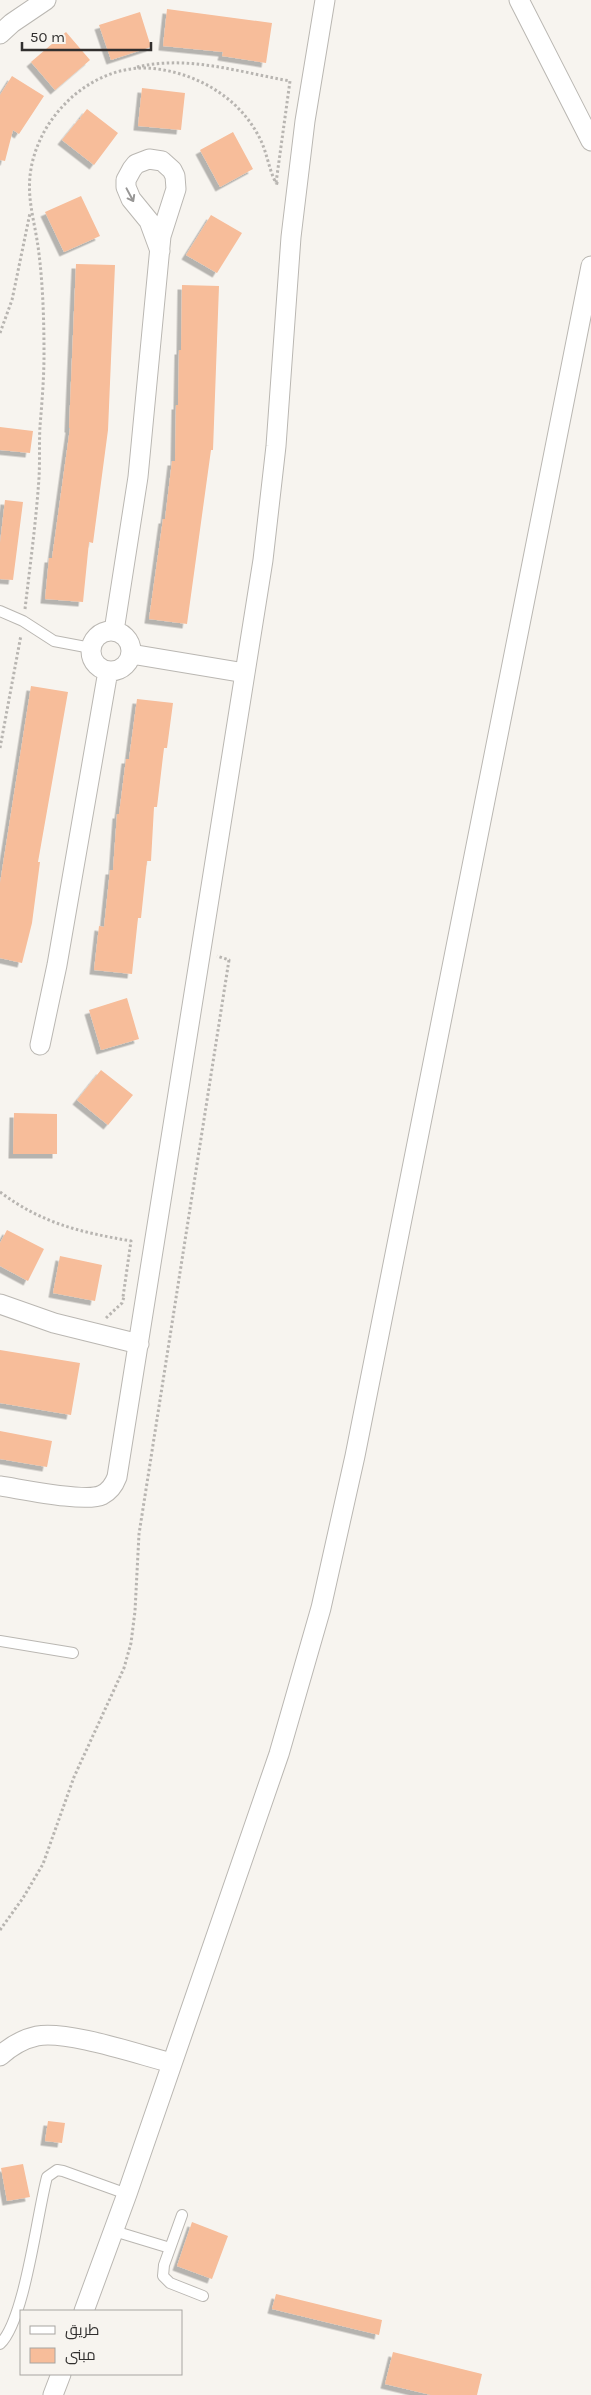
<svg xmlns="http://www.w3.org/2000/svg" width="591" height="2395" font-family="Karla,Cairo,sans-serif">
  <defs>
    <filter id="shadow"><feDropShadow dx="-4.5" dy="4.5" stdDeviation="0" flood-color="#0004"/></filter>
  </defs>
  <rect width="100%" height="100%" fill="#f7f4ef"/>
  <path fill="#f7bd9a" filter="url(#shadow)" d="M167,9l105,14 -6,40 -44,-7 1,-4 -60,-6z
    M140,12l11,35 -40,13 -12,-35z
    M66,32l24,28 -35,30 -24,-28z
    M12,76l32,20 -25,38 -6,-4 -8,31 -5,-1v-65z
    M142,88l43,5 -4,37 -43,-4z
    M87,109l31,24 -24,32 -32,-25 17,-21 2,1 -1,-2z
    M233,132l20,37 -33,18 -20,-37z
    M81,196l19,40 -36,16 -19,-40z
    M211,215l31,18 -25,40 -31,-18z
    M76,264l39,1 -7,165 -15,113 -4,-1 -6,60 -38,-3 4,-41h3l18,-130h-1z
    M182,285l37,1 -6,164h-2l-24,174 -38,-5 14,-100h2l7,-58h3l1,-56h2l1,-55h2z
    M0,427l33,4 -3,22 -30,-3z
    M5,500l18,2 -10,78 -13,-1v-36z
    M31,686l37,6 -30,170h2l-8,61 -10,40 -22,-5v-75z
    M137,699l36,4 -6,45h-3l-7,59h-3l-3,54h-4l-6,57h-3l-6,56 -38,-4 5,-44 5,1 6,-57h3l4,-56h2l7,-55h3z
    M127,998l12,41 -38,11 -12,-40z
    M101,1070l32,25 -25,30 -31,-25z
    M14,1113l43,1v40h-44z
    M7,1230l37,19 -16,32 -28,-15v-23z
    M60,1256l42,9 -7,36 -42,-8z
    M0,1350l80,13 -9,52 -71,-12z
    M0,1431l52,10 -5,26 -47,-8z
    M48,2121l17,2 -3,20 -17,-2z
    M23,2164l7,33 -23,4 -6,-33z
    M192,2222l36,14 -16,43 -35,-13z
    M276,2294l106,26 -3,15 -107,-26z
    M393,2352l89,22 -5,21h-46l-46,-11z"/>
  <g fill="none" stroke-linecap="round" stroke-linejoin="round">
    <g stroke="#bab7b2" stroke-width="12">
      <path id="lane" d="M0,611l23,10 31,20 37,7
        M0,1641l73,12
        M182,2215l-18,50 -1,11 7,7 33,13
        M114,2231l56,17
        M0,2344c25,-24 37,-130 47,-167l10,-7 6,1 64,23"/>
    </g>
    <g stroke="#bab7b2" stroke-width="21">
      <path id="street" d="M519,0l72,141
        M0,34l12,-11 34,-23
        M91 651a20 20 0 1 1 40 0a20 20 0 1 1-40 0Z
        M114,631l24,-154 23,-241 15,-47 -1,-13 -3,-6 -10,-9 -13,-2 -13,5 -4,5 -6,11v7l5,12 18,22 11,30
        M131,654l114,19
        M40,1045l17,-80 51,-294
        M0,1304l54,19 85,21
        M0,1486c21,3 86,17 102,9 8,-4 12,-10 15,-18l146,-917 13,-114 15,-209 14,-116 20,-121
        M0,2056c11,-10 23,-17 37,-20 30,-6 103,19 135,27
        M84,2311l43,-117 152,-440 42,-146 34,-152 236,-1190
        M53,2395l8,-21"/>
    </g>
    <path stroke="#b8b5b1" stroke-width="3" stroke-dasharray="2.5 2.5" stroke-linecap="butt" d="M137,67c51,-12 102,5 153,14l-14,102
      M0,333l12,-33 18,-87
      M25,609c5,-43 11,-87 14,-131 1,-17 0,-35 1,-52 2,-24 4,-48 4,-72 0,-33 -1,-67 -5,-100 -4,-36 -16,-61 -5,-98 14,-48 61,-89 112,-88 45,2 91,27 112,67 9,15 10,33 18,48l4,1
      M0,748l21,-113
      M0,1192c43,32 80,40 131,49l-8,56
      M106,1318l16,-15 2,-6
      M0,1930l23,-32 20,-34 31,-87 50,-109 7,-25 4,-32 4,-77 90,-574 -12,-4"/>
    <use href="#lane" stroke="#fff" stroke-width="10"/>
    <use href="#street" stroke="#fff" stroke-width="19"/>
  </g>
  <defs><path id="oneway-shaft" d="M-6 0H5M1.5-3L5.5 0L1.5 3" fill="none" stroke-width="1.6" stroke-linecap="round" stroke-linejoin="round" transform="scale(1.25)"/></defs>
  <use stroke="#989796" href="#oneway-shaft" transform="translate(130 195) rotate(62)"/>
  <rect x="20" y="2310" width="162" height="65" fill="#f7f4ef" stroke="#a8a5a2"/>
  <rect x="30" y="2326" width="25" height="8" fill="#ffffff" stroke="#a8a5a2"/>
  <text x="65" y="2335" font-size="15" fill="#312f2e">طريق</text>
  <rect x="30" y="2348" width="25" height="15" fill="#f7bd9a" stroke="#a8a5a2"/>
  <text x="65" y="2360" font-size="15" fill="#312f2e">مبنى</text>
  <path d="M22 42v8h129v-8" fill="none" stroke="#312f2e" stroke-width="2.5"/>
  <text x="30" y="42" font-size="15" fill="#312f2e" stroke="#f7f4ef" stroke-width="4" paint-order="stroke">50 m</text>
</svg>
